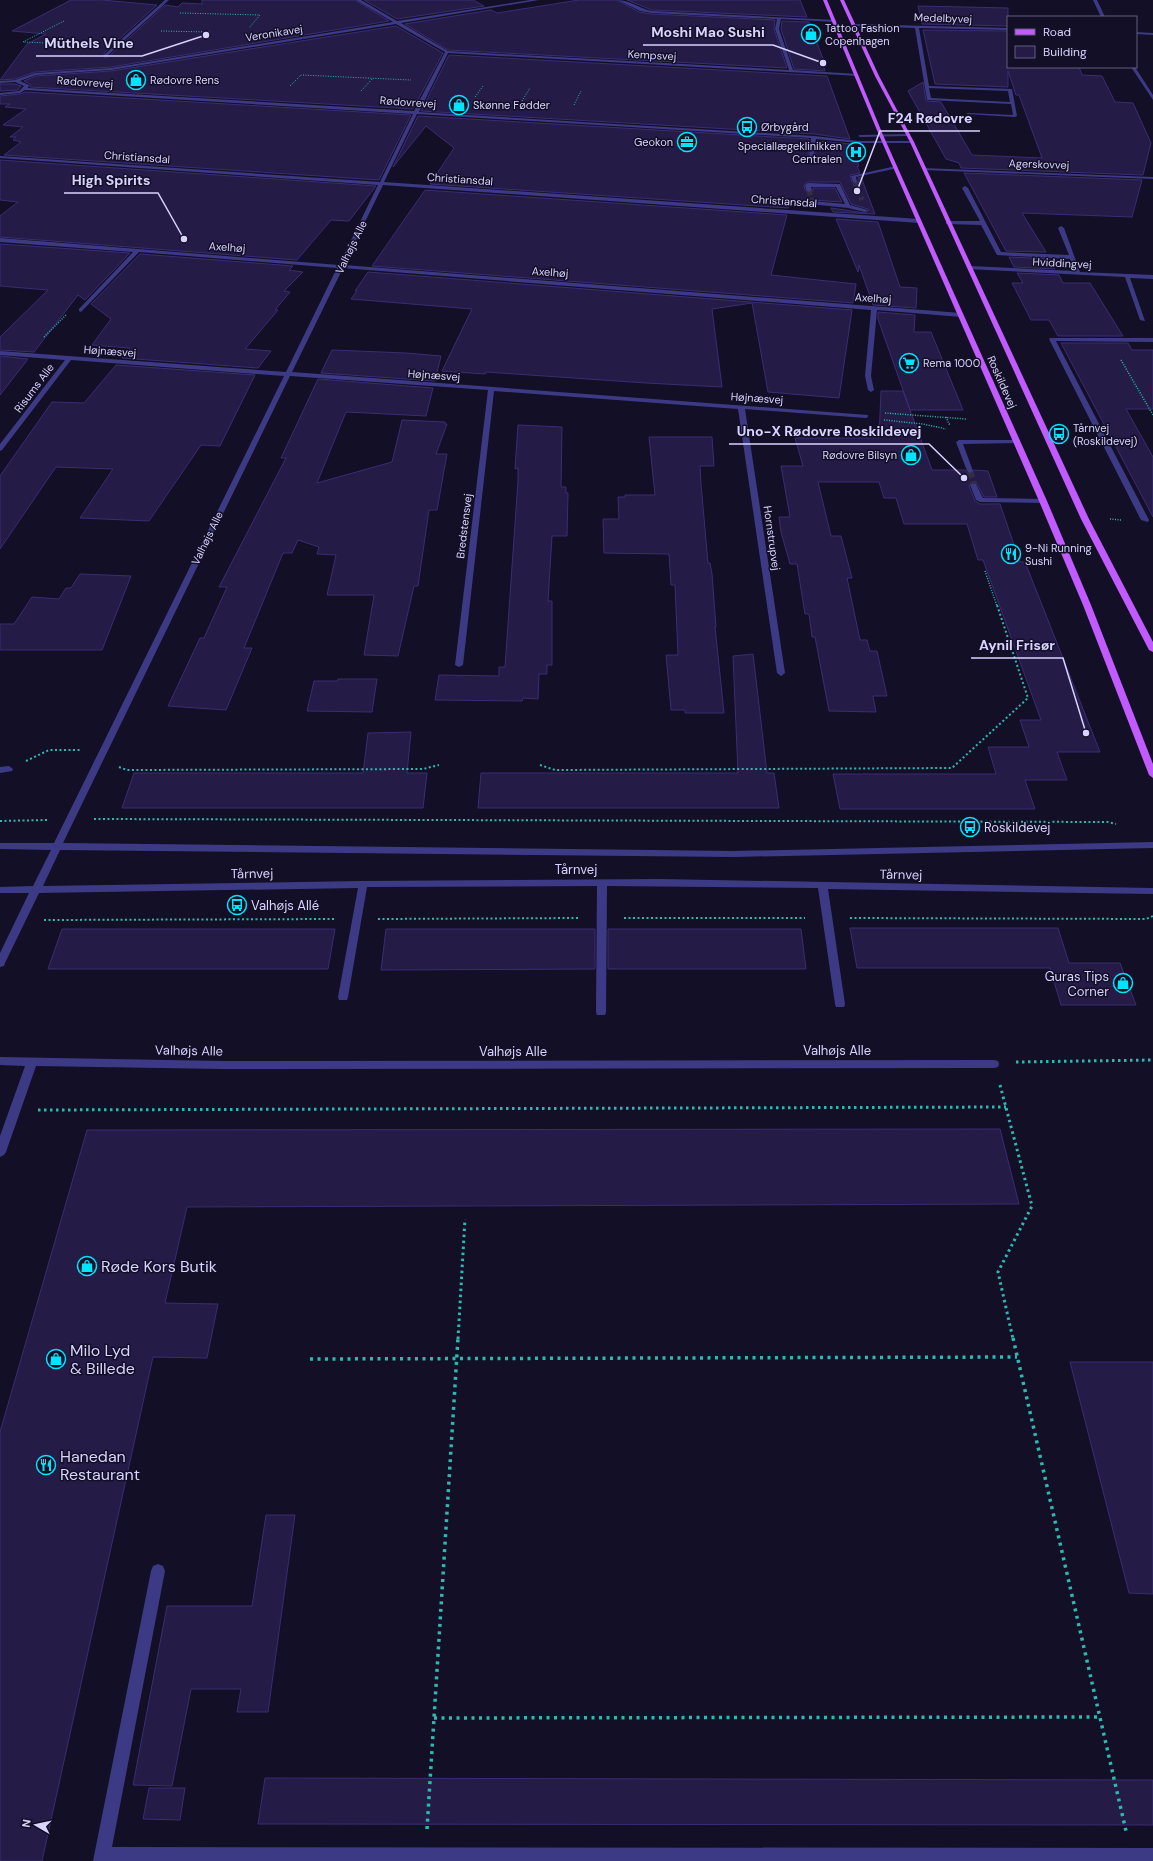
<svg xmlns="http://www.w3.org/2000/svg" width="1153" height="1861" font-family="'DM Sans',sans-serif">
  <rect width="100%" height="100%" fill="#130f26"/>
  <path fill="#241b47" stroke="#3b2d73" d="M71,0h31l55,5 -53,48 1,5 3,-1 57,-52 13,2 4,-4 20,1v-4h153l34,21 -278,46 -76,5 -20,7 -15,1 27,-36 19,-10 -34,-3z
    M364,0h109l11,6 -87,13z
    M579,0h38l22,12 13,2 123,6 -1,9 13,39 -339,-18 -43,-26 86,-14 6,3z
    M627,0h173l7,17 -155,-7z
    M918,6l90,2v18l-86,-2z
    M782,21l27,1 16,42 -2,1 2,6 -31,-2 -13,-40z
    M396,26l47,27 -30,56 -383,-22v-3l-6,-3 12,-5 75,-5z
    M923,30l85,1v36h71l3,8 20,1 13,26 18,1 18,40 -8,32 -182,-7 -2,-5 -13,-4 -38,-68 15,-9 3,19 15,1 31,53 70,3 -23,-63h-3l-8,-24v16l-73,-3z
    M449,55l378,21 23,63 -36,-5 -393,-23z
    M0,84h15l6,2 -3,4 -18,1z
    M25,92l386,23 -32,65 -375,-25 17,-13 -8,-2 3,-3h-6l13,-10 -20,-2 23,-16 -21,-2 5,-3h-10v-8l20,-2z
    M418,116l391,23 -1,18 2,2 4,-2 3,-16 34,3 8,22h-2l3,7 -10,2 2,7 2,2 4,-1v-5l3,-1 14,37 -42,-2 -2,-4 34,5 4,-3 -1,-1 -17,-5 -11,-22h-32l-4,3 1,5 3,3 5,-2v-3h22l7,14 -30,-2 -2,2h-20l-2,6 -358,-24 24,-36 -28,-22 -33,41z
    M0,160l376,26 -27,35 -18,-1 -34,40 -297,-23v-21l18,-14 -18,-2z
    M964,173l178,7 -10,37 -110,-4 24,39 -40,-1z
    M425,190l362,25 -16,60 85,9 -3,19 -481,-37z
    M836,219l42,3 22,65 17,1 -1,20 -43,-3 -14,-40 -1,7z
    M0,244l130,9 -45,47 -7,-5 -44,57 -34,-2v-13l48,-47 -48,-4z
    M140,254l153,12 -4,4 14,2 -19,19 6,1 -15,18h3l-33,39 26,2 -13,17 -136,-10 8,-10 -38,-3 19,-26 -20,-15z
    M1009,257l41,2 5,10 -41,-2z
    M368,272l484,38 -13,88 -71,-6 -16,-89 -40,6 10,78 -76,-4 -160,-11 -1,2 -43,-3 30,-62 -121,-10 6,-8h-2z
    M1017,273l42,2 4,8h27l33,53h-65l-9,-16h-18l-19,-37h11z
    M878,312l37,3 -1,17h17l32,78h-53l-32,-91z
    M1061,343h67l4,7h21v59h-27l27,48v60z
    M332,350l74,3 35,3 -6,25 -114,-8z
    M0,356l28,3 -28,36z
    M116,365l139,10 -35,71 -19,-1 -52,76 -69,-3 33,-49 -57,-2 -56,82v-73l52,-74 32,1z
    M318,379l115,9 -7,28 -80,-4 -29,71 75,-21 10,-42 43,2v2h2l-11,30h11l-10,56h-8l-11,76h-4l-16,70 -34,-1 10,-60h-47l9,-40 -19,-1 2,-7 -21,-7 -6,13h-9l-39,95h8l-26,62 -58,-4 32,-68h4l23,-51h-8l67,-129h-5z
    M881,391h22l29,79h33l4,4 5,-4 14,1 9,26h-13l-8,-15 -5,1 -2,3 6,15 5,3h20l20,58h5l75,190h-43l10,28h-42l10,29h-195l-7,-35h163l-8,-27h41l-9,-27h21l-58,-160h-5l-11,-36h-63l-8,-26h-12l-5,-16h-61l13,54h10l11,42h-5l13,62h7l3,11h7l10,45h-14l3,16 -47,-1 -14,-74h-3l-3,-23h-4l-8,-50h-7l-9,-32 -2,-15h11l-9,-51h22l-8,-28h84z
    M518,425l44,2 -1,60h5v6h2l-1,43h-15l-4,65h4v64h-5v9h-8l-1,25 -15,-1 -1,3 -87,-1 4,-25 60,1v-9h6l13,-186v-13l-3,1z
    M649,437h63l2,29h-14l1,18 7,79h2l2,11 4,53h-1l9,86h-39v-3h-14l-5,-55h12l-3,-70h-4l-2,-31 -65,-1 -1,-34h16l-1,-22h7v-2h30z
    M80,574l51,2 -29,74h-102v-26h14l18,-27 27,2 7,-11h5z
    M753,654l14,119h7l5,35h-301l3,-35h257l-5,-117z
    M338,679h39l-5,33 -65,-1 7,-30h23z
    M411,732l-4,41h20l-4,35h-301l12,-35h229l5,-40z
    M850,928h208l11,35h51l16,42h-75l-11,-37h-193z
    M62,929h273l-7,40h-280z
    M386,929h209v40l-214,1z
    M608,929h193l5,40h-198z
    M1000,1129l19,75 -832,3 -22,96 53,1 -11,54 -54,-1 -111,504h-42v-429l87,-302z
    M1070,1362h83v232l-24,-1z
    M266,1515h29l-27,197h-31l4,-23h-50l-19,97 -39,-1 34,-179h85z
    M265,1778l888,2v45l-895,-1z
    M149,1788h36l-5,32 -37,-1z"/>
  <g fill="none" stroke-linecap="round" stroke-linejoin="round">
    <path stroke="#312d47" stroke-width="5.5" stroke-dasharray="5.5 2.5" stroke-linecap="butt" d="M855,182l7,18
      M809,190l3,13"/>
    <path stroke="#312d47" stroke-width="7" stroke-dasharray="7 3.5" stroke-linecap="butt" d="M970,471l4,14"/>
    <path stroke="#2fb8b0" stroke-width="1" stroke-dasharray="1 1.5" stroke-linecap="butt" d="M180,13l80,2 -11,13
      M64,21l-41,21 69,3
      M161,31l49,1
      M290,86l11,-11 110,5
      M361,91l12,-13
      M475,97l8,-11
      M522,101l8,-13
      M574,105l7,-14"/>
    <path stroke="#2fb8b0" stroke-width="1.5" stroke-dasharray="1 1.5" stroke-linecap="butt" d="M44,337l22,-22
      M1121,360l32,55
      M885,413l81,6
      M946,417l3,7h2
      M884,420l39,4 23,5
      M1110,519l11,1
      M985,571l12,35"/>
    <path stroke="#2fb8b0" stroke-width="2" stroke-dasharray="2 2.5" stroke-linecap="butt" d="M26,761l23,-11h31
      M540,765l15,5 397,-2 76,-70 -31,-93
      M119,767l8,3 296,-1 16,-4
      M94,819l1014,3 8,2
      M0,821l47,-1
      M624,918h181
      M850,918l296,1 7,-3
      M378,919l201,-1
      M44,920l291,-1"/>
    <path stroke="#2fb8b0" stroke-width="3" stroke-dasharray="2.5 3.5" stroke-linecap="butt" d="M1016,1062l137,-2
      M1000,1085l32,121 -34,66 15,67
      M38,1110l968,-3
      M458,1339l7,-120"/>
    <path stroke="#2fb8b0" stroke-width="3.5" stroke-dasharray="3 4.5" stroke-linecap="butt" d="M1013,1338l113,493
      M310,1359l707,-2
      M434,1718l666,-1
      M427,1829l31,-491"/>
    <path fill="#3d3a85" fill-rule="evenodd" d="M165,0h4l-62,56h-2v-2z
      M356,0h5l36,21 133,-21h9l-138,23 47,28 341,19 -14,-41 2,-10 -125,-6 -12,-2 -22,-11c11,0 23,9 34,11l184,9 -1,2 -54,-3 -2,10 14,41 64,4 2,2 -411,-23 -29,59 395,24 44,5h54l2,1 -2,1h-54l-42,-4 -3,18 -2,1 -2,-1 2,-19 -394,-24 -33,68 535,37 3,2 -3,2 -536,-38 -39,80 617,48 3,2 -3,2 -84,-7 -6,66 3,14 -3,2 -3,-2 -3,-14 6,-66 -528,-42 -51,104 576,43v2l-2,1 -121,-9 40,264 -4,3 -4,-3 -39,-264 -244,-18 -31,274 -4,2 -4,-2 33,-275 -198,-14 -227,467 670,8 420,-9v6l-420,9 -673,-7 -17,36 320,-5 297,-2 493,9v6l-325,-5 17,115 -1,3h-8l-1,-3 -17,-116 -211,-2 -1,126 -1,3h-8l-1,-3 1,-126 -230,1 -19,110 -1,3h-8l-1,-3 20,-109 -319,5 -34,70 -1,3 -4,1v-14l29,-60h-29v-6l33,-1 18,-36 -51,-1v-6h54l230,-467 -213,-16 -69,90 -2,1v-7l65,-84 -65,-5v-4l286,21 51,-104 -198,-16 -58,60 -2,-1v-2l54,-57 -133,-10v-4l339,27 39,-80 -378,-27v-2l380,26 33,-68 -388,-24 -5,3 -20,2v-2l19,-2 5,-5 -9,-4 -15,1v-2l15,-1 20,-7 76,-5 282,-46zM396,24l49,28 -31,59 -386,-23 1,-3 -9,-4 16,-6 75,-5z
      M1093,0h4l8,17h-4z
      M852,24l156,4v2l-89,-2 10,58 83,3 5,27 -2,1 -49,-3 2,-1 45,2 -2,-11 -84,-4 -12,-72 -62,-2zM929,88l79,3 2,11 -79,-4z
      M1136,32l17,1v2l-17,-1z
      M1131,67h4l18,28v5z
      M910,134l-2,2 -48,1 -2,-1 2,-1z
      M896,166l2,2 -42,9 1,5 -2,1 -2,-1 -2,-6z
      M922,168l231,9v2l-229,-9z
      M808,183l32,1 10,21 18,5 -3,2 -17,-4 -38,-4 2,-3 33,3 -9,-17h-25l1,3 -3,2 -3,-2 -1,-5z
      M965,186l3,2 33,64 68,3 -11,-27 3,-2 3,2 16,44 73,3v4l-23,-1 15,43 -5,-1 -15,-43 -157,-8 -1,-1 3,-2 105,5 -5,-12 -73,-4 -16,-30 -35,-1v-2l2,-1h32l-18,-33z
      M1050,338h103v4l-97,-1 93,179 -1,2 -7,-2 -92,-181z
      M1017,440l3,2 -1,1 -56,1 10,27 -3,2 -3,-2 -11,-29 3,-2z
      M972,484h4l7,14 60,1 4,2 -4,2 -63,-1 -4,-2 -6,-15z
      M9,766l4,3 -1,2 -12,2v-6z
      M0,1057l223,4 771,-1 4,1 1,3 -1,3 -4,1 -771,1 -187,-3 -30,86 -2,3 -4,2v-21l25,-70 -25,-1z
      M158,1564l5,2 2,5 -53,276 1041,1v13h-1060l58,-290 2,-5z"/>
    <path fill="#c25bff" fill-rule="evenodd" d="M823,0h4l56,135 164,366 44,104 62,159v14l-4,-3 -66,-170 -44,-104 -160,-366z
      M840,0h4l35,76 35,66 175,377 64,123v10l-4,-2 -68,-131 -171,-377 -35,-66z"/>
  </g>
  <defs>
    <g id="shop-ring" transform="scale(1)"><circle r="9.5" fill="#130f26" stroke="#00e5ff" stroke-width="1.5"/><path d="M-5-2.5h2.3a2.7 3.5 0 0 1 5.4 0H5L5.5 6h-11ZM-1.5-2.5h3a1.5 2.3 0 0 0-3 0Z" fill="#00e5ff"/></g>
    <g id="bus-ring" transform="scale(1)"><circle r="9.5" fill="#130f26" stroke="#00e5ff" stroke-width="1.5"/><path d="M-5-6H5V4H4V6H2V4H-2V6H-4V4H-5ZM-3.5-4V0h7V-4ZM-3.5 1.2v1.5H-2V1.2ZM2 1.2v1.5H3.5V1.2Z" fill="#00e5ff"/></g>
    <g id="office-ring" transform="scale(1)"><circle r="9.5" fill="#130f26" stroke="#00e5ff" stroke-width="1.5"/><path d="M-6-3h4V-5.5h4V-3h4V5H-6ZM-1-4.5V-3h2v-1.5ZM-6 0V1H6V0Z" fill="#00e5ff"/></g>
    <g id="hospital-ring" transform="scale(1)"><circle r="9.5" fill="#130f26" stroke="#00e5ff" stroke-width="1.5"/><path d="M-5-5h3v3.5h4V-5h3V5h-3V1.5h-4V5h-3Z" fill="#00e5ff"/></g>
    <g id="supermarket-ring" transform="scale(1)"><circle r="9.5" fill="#130f26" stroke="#00e5ff" stroke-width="1.5"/><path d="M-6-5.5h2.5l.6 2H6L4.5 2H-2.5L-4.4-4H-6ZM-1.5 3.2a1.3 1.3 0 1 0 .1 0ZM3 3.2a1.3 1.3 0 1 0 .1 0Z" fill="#00e5ff"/></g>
    <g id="restaurant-ring" transform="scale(1)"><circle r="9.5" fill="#130f26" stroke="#00e5ff" stroke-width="1.5"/><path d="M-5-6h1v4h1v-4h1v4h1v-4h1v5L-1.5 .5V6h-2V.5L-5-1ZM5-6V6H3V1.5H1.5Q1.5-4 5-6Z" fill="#00e5ff"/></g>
  </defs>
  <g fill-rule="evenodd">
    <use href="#shop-ring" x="811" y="34"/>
    <use href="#shop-ring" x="136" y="80"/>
    <use href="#shop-ring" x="459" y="105"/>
    <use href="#bus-ring" x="747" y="127"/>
    <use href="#office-ring" x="687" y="142"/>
    <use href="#hospital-ring" x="856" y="152"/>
    <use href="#supermarket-ring" x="909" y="363"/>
    <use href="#bus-ring" x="1059" y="434"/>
    <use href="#shop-ring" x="911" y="455"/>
    <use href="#restaurant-ring" x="1011" y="554"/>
    <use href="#bus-ring" x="970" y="827"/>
    <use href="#bus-ring" x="237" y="905"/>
    <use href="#shop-ring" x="1123" y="983"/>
    <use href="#shop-ring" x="87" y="1266"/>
    <use href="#shop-ring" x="56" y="1359"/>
    <use href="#restaurant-ring" x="46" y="1465"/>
  </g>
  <g text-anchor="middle" stroke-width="3" stroke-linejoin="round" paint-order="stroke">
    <g font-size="11" fill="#d9d4ff" stroke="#130f26">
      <text transform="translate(943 18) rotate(2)" y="4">Medelbyvej</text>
      <text transform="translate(274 33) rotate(-9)" y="4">Veronikavej</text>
      <text transform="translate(652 55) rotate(3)" y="4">Kempsvej</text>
      <text transform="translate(85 82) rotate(4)" y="4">Rødovrevej</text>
      <text transform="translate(408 102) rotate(4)" y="4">Rødovrevej</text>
      <text transform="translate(137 157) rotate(4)" y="4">Christiansdal</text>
      <text transform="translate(1039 164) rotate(2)" y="4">Agerskovvej</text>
      <text transform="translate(460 179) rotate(4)" y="4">Christiansdal</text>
      <text transform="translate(784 201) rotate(4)" y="4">Christiansdal</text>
      <text transform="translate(227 247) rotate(4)" y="4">Axelhøj</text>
      <text transform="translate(351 247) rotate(-64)" y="4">Valhøjs Alle</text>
      <text transform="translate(1062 263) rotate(3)" y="4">Hviddingvej</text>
      <text transform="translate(550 272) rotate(4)" y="4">Axelhøj</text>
      <text transform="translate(873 298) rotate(4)" y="4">Axelhøj</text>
      <text transform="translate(110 351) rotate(4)" y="4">Højnæsvej</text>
      <text transform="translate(434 375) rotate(4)" y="4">Højnæsvej</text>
      <text transform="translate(1002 382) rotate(66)" y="4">Roskildevej</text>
      <text transform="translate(34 388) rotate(-53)" y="4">Risums Alle</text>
      <text transform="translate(757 398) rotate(4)" y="4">Højnæsvej</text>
      <text transform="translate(464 526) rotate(-83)" y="4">Bredstensvej</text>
      <text transform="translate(207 538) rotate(-64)" y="4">Valhøjs Alle</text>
      <text transform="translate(772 538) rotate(82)" y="4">Hornstrupvej</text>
    </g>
    <g font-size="11" fill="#d9d4ff" stroke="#130f26" text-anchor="start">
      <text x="825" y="32">Tattoo Fashion<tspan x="825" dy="13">Copenhagen</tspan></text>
      <text x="150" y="84">Rødovre Rens</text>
      <text x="473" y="109">Skønne Fødder</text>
      <text x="761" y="131">Ørbygård</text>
      <text x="673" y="146" text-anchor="end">Geokon</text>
      <text x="842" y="150" text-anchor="end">Speciallægeklinikken<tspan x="842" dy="13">Centralen</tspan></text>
      <text x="923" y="367">Rema 1000</text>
      <text x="1073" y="432">Tårnvej<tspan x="1073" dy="13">(Roskildevej)</tspan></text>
      <text x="897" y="459" text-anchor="end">Rødovre Bilsyn</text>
      <text x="1025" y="552">9-Ni Running<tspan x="1025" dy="13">Sushi</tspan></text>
    </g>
    <g font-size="13" fill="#d9d4ff" stroke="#130f26" text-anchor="start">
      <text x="984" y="832">Roskildevej</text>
      <text x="251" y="910">Valhøjs Allé</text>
      <text x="1109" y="981" text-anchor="end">Guras Tips<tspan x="1109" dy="15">Corner</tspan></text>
    </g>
    <g font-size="13" fill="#d9d4ff" stroke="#130f26">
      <text x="576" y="874">Tårnvej</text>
      <text transform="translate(252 873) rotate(-1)" y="5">Tårnvej</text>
      <text transform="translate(901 874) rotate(1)" y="5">Tårnvej</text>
      <text transform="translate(189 1050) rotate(1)" y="5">Valhøjs Alle</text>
      <text x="837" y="1055">Valhøjs Alle</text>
      <text x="513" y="1056">Valhøjs Alle</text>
    </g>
    <g font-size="16" fill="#d9d4ff" stroke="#130f26" text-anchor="start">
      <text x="101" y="1272">Røde Kors Butik</text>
      <text x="70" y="1356">Milo Lyd<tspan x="70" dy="18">&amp; Billede</tspan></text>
      <text x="60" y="1462">Hanedan<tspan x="60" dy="18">Restaurant</tspan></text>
    </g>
  </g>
  <path fill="none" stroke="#d9d4ff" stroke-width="1.5" d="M823 63L773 45H643M206 35L142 56H36M857 191L880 131H980M184 239L158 193H64M964 478L929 444H729M1086 733L1063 658H971"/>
  <g fill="#d9d4ff" stroke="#130f26" stroke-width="1.5">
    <circle cx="823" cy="63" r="4"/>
    <circle cx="206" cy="35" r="4"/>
    <circle cx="857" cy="191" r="4"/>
    <circle cx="184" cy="239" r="4"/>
    <circle cx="964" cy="478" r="4"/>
    <circle cx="1086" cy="733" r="4"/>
  </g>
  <g font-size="14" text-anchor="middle" font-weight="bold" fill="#d9d4ff" stroke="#130f26" stroke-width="3" stroke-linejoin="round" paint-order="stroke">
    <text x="708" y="37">Moshi Mao Sushi</text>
    <text x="89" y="48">Müthels Vine</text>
    <text x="930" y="123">F24 Rødovre</text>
    <text x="111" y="185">High Spirits</text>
    <text x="829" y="436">Uno-X Rødovre Roskildevej</text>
    <text x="1017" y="650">Aynil Frisør</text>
  </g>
  <rect x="1007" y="16" width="130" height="52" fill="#130f26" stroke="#625e7d"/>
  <rect x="1015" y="29" width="20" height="6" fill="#c25bff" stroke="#625e7d"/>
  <text x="1043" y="36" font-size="12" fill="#d9d4ff">Road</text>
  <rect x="1015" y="46" width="20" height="12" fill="#241b47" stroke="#625e7d"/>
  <text x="1043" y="56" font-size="12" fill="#d9d4ff">Building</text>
  <g transform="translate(36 1825) rotate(279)" stroke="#130f26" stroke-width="3" paint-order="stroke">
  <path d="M0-3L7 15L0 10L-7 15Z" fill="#d9d4ff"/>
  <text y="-6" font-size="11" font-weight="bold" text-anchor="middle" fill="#d9d4ff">N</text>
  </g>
</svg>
